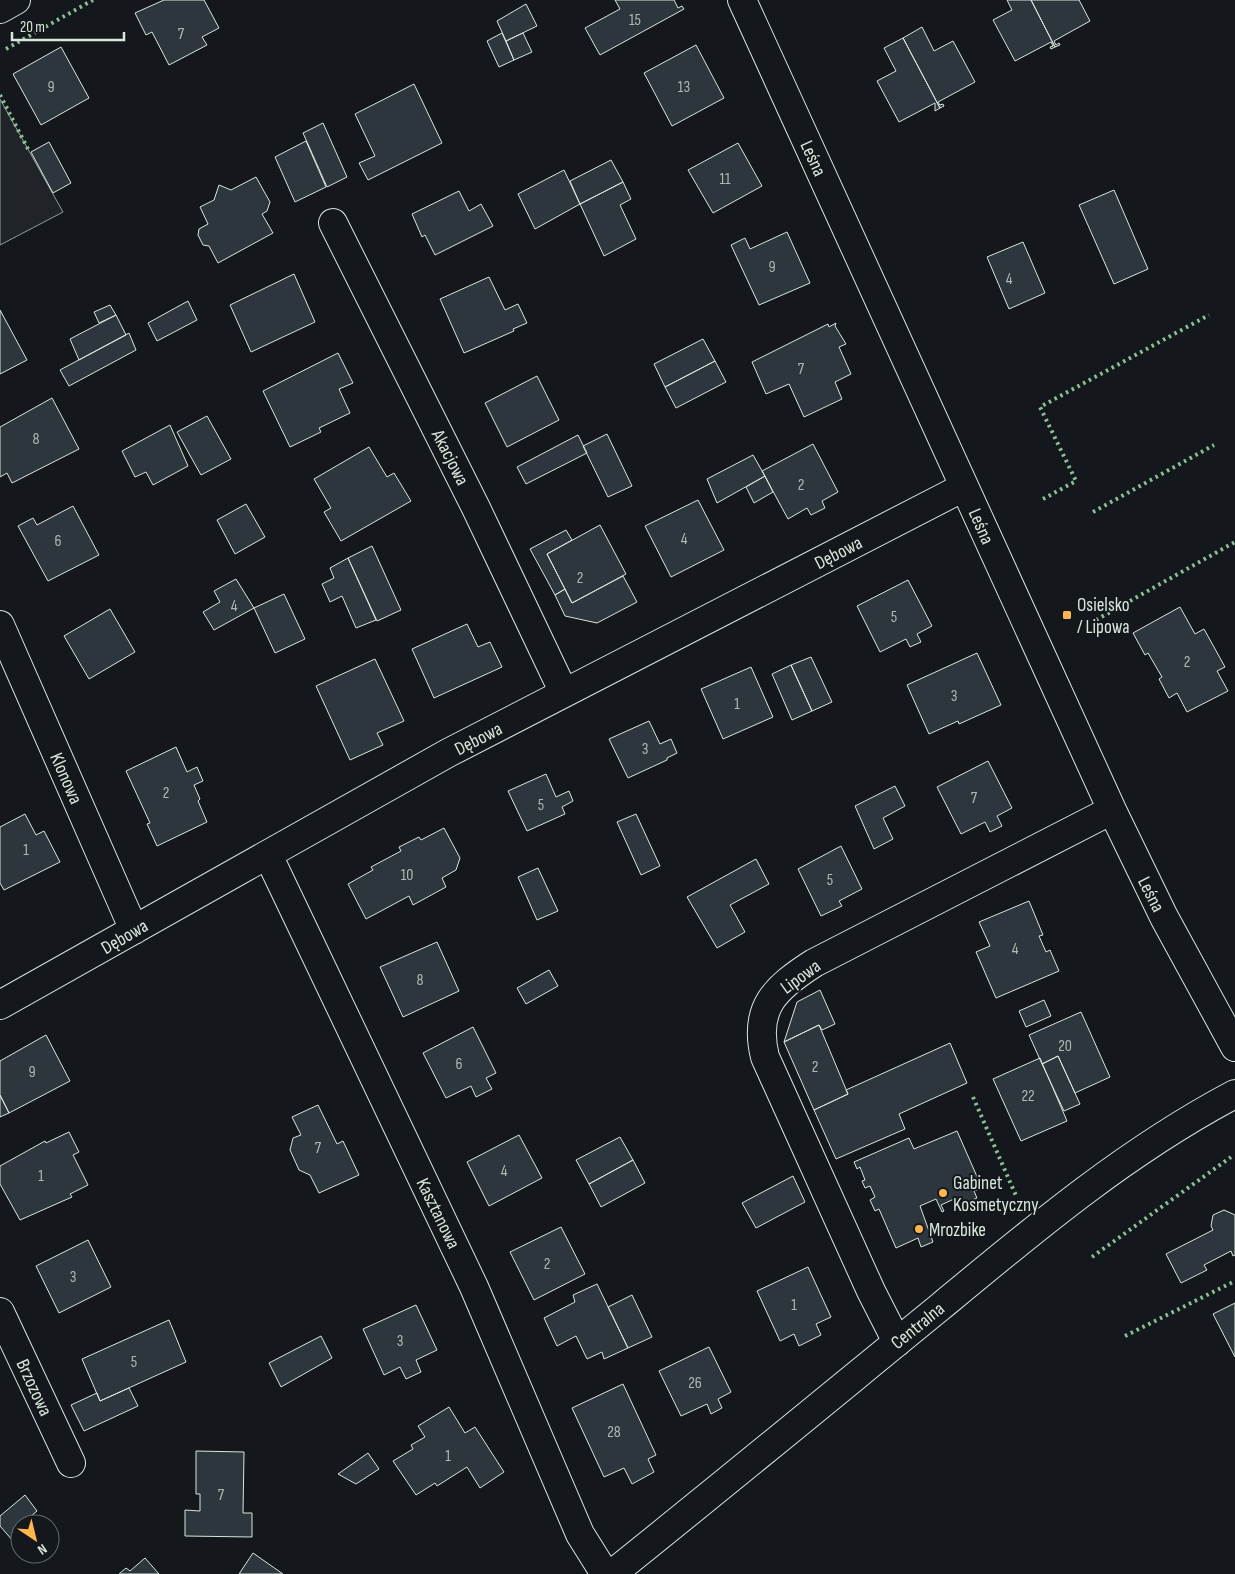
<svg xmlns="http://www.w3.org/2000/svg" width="1235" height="1574" font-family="'Sofia Sans Condensed',sans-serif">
  <rect width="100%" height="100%" fill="#14181c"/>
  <path fill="#202428" stroke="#939e99" d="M0,99l63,113 -63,33z"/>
  <path fill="#2c363c" stroke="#d8e6dc" d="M164,0h40l15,28 -17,9 5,8 -38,20 -17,-33 -6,3 -11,-22z
    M615,0h59l4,8 4,-2 2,3 -84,46 -15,-27 35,-19z
    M1007,0h24l24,47 -4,2 -1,-2 3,-1 -2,-4 -36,19 -22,-41 19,-10z
    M1031,0h48l11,21 -36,20 2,4 3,-2 1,2 -5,2z
    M526,4l11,22 -31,15 -9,-20z
    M922,27l12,24 19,-10 22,41 -37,20 2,3 3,-1 1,2 -4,2 -37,-70z
    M502,33l12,27 -15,7 -12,-26z
    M523,33l9,19 -18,8 -8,-19z
    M903,38l37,70 -5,3v-8l-36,19 -22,-41 19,-10 -12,-23z
    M696,45l28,53 -52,28 -28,-53z
    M61,47l28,51 -48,27 -28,-51z
    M414,84l28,59 -74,37 -9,-17 16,-7 -20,-42z
    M323,123l24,54 -20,10 -24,-54z
    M306,141l20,46 -31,15 -20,-45z
    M49,142l22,41 -18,10 -22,-41z
    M738,143l24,43 -49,27 -25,-43z
    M611,160l12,22 -43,22 -10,-23z
    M564,170l16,34 -45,25 -17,-35z
    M256,177l14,25 -3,9 -5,3 11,19 -55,30 -9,-17 -6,-1 -5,-10 1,-6 9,-5 -8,-17 14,-7 5,-15 12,5z
    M623,182l8,17 -11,6 16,34 -32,17 -24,-52z
    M1114,190l34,79 -34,15 -35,-79z
    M459,191l10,20 12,-7 12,22 -58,29 -10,-20 -3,2 -10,-23z
    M787,232l23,51 -51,22 -28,-60 14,-7 5,11z
    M1023,242l22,51 -36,16 -22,-52z
    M294,274l21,48 -64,30 -21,-47z
    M489,277l16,33 13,-6 9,19 -14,6 1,2 -50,22 -24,-54z
    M188,301l9,19 -40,21 -9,-18z
    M110,305l6,10 -17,8 -5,-11z
    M0,310l27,50 -27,14z
    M116,315l10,20 -47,25 -9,-21z
    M836,323l-1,3 11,18 -7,3 12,27 -16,8 7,17 -38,18 -15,-33 -23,10 -14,-32 76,-38 1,3z
    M129,333l7,17 -67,36 -9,-16z
    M703,339l12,22 -50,26 -11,-23z
    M338,353l15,30 -14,6 11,24 -31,15 2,4 -31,15 -27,-56z
    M715,361l11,21 -50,26 -11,-21z
    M537,376l22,44 -52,27 -22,-44z
    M52,398l27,51 -67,34 -5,-10 -7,4v-50z
    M207,416l24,43 -30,16 -24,-43z
    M170,425l18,41 -35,19 -7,-13 -11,5 -13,-26z
    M607,434l25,52 -24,11 -25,-51z
    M578,435l9,18 -61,31 -9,-17z
    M813,444l25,48 -16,9 3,7 -14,7 -4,-7 -19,11 -26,-48z
    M369,447l18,30 7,-4 17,28 -70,40 -17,-29 7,-4 -17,-29z
    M753,455l12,21 -48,27 -10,-24z
    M765,476l8,16 -19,11 -8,-16z
    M698,500l26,50 -53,27 -26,-51z
    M246,504l19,33 -30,17 -18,-34z
    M73,506l26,49 -51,26 -30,-55 15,-8 4,7z
    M600,525l26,49 -54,29 -25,-49z
    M566,530l6,10 -25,14 18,35 -10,6 -25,-46z
    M372,546l29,64 -24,11 -29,-63z
    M348,558l28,62 -20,8 -14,-32 -12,6 -8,-18 12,-6 -4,-10z
    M623,576l14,26 -40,21 -32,-7 -10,-21 10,-6 7,14z
    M236,579l18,29 -40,22 -11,-18 17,-10 -6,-11z
    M908,580l24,46 -15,8 4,8 -11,5 -4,-8 -26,13 -23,-46z
    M284,594l21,45 -30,14 -21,-45z
    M1180,607l15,27 9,-5 21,38 -8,4 11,20 -41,21 -10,-19 -8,5 -10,-19 3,-2 -14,-24 -3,2 -12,-22z
    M110,609l25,43 -46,27 -25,-43z
    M467,624l11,23 12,-5 12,25 -68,31 -22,-49z
    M977,653l24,52 -42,19 -1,-3 -29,13 -22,-49z
    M811,657l21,45 -20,9 -21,-46z
    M375,659l29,62 -27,12 6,12 -33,15 -34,-74z
    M791,665l21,46 -20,9 -20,-46z
    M751,667l22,50 -50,22 -22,-50z
    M649,721l11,23 11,-5 6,14 -10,5v2l-39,18 -19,-39z
    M176,747l11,25 10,-5 6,14 -9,4 6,14 -2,2 9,21 -50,24 -10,-22 3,-1 -24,-52z
    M988,761l24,47 -15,8 5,10 -12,6 -5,-10 -24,12 -24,-47z
    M546,774l10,23 13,-6 4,10 -11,6 3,7 -38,17 -19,-40z
    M895,786l10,20 -22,12 10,21 -19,10 -19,-43z
    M25,814l11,21 8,-4 16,31 -56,28 -4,-7v-56z
    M636,814l24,52 -19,9 -24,-53z
    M444,828l16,30 -4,12 -14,8 4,9 -33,18 -4,-9 -43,23 -18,-35 25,-14 -2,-3 30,-16 -2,-4 20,-10 2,3z
    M841,846l21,43 -23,12 3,5 -21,10 -23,-47z
    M756,859l13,25 -39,21 15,27 -28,16 -30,-51z
    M538,868l20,43 -21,9 -19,-43z
    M1029,901l14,34 -4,1 7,16 4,-2 9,21 -63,27 -20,-46 14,-6 -11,-24z
    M437,942l22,49 -56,26 -23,-50z
    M549,970l9,16 -32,18 -9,-16z
    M820,990l15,34 -13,6 -3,-5 -35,17 13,-40z
    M1044,1000l7,16 -25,11 -7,-16z
    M1081,1012l29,65 -35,16 -17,-37 -16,8 -13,-29z
    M819,1025l29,69 -34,16 -30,-68z
    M473,1027l23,46 -10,5 6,11 -16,8 -5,-11 -25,12 -23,-45z
    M46,1035l24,46 -61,32 -9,-18v-34z
    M950,1043l17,40 -68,31 6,15 -69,30 -22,-49 34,-16 -2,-4z
    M1058,1056l22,48 -16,7 -22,-47z
    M1040,1058l27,63 -46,20 -28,-62z
    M0,1095l9,18 -9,4z
    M318,1105l19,39 6,-3 16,34 -40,18 -9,-18 -11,-5 -9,-20 3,-12 8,-3 -9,-18z
    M957,1131l25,57 -8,3 3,7 -20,9 -3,-8 -13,6 3,6 -2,1 -6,-13 -16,7 13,36 -12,5 -3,-9 -22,10 -17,-39 -4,2 -5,-11 5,-3 -5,-11 -5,2 -3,-7 3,-1 -5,-13 -3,2 -3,-7 55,-24 5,11z
    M69,1132l10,20 -6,3 15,30 -18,9 2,3 -52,23 -20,-36v-18l45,-25 1,2z
    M519,1135l23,43 -53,28 -22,-44z
    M620,1137l13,23 -44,24 -13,-24z
    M633,1160l12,23 -44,24 -12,-23z
    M793,1176l12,26 -49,26 -14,-25z
    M1224,1210l11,5v40l-2,1 -2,-5 -27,14 3,5 -26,13 -15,-29 47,-24 -2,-4 2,-11z
    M561,1227l24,47 -51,26 -24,-48z
    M88,1240l23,47 -52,26 -23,-47z
    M808,1267l23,50 -15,7 5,11 -22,11 -5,-12 -14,7 -23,-50z
    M597,1284l31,64 -24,11 -2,-7 -15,7 -11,-23 -19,10 -13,-28 31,-16 -2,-7z
    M632,1295l20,42 -24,11 -20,-41z
    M1235,1303v54l-22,-43z
    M416,1305l21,45 -21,10 5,12 -15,7 -6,-12 -16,8 -21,-46z
    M169,1320l17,42 -86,39 -18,-42z
    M321,1336l11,22 -51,29 -12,-24z
    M709,1347l22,45 -13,7 4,9 -11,6 -4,-10 -26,12 -22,-45z
    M623,1384l33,71 -8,4 6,13 -22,12 -8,-16 -20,9 -32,-69z
    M129,1388l9,18 -54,25 -13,-26 26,-12 3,8z
    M449,1407l16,26 10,-6 29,45 -24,16 -13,-21 -30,19 -2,-3 -19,12 -23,-34 20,-12 -2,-4 14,-8 -7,-11z
    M196,1451l48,1 -1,61h9v24l-67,-1v-26l15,1v-17h-4z
    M368,1453l11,16 -23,15 -18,-10z
    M25,1495l12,16 -20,17 3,4v17l-20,-23v-10z
    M253,1553l30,21h-44z
    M145,1558l14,16h-40l7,-6 4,3z"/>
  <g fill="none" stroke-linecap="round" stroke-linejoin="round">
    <g stroke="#d8e6dc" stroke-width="30">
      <path id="street" d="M742,0l370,810 52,107 71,130
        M0,9l16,-9
        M333,223l143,285 88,185
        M0,625l134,305
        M268,855l206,432 106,247 25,40
        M0,1005l448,-252 516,-266
        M0,1312l71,151
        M897,1342l-26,-51 -106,-234c-12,-49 10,-69 49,-94l298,-153"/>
    </g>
    <g stroke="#d8e6dc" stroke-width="30">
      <path id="secondary" d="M612,1574c110,-88 219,-178 328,-267 94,-78 187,-156 295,-213"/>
    </g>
    <use href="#street" stroke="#14181c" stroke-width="28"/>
    <use href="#secondary" stroke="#14181c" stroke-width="28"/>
    <path stroke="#8ac095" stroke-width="4" stroke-dasharray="2.5 4" stroke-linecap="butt" d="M6,49l87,-49
      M0,95l28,54
      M1043,499l33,-18 -36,-74 169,-92
      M1093,512l121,-67
      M1096,620l139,-78
      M973,1097l44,101
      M1092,1257l139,-100
      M1125,1336l110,-55"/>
  </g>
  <g fill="#ffb74d" stroke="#14181c" stroke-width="2">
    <rect x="1062" y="610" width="10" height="10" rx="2.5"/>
    <circle cx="943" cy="1193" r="5"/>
    <circle cx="919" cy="1229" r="5"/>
  </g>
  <g text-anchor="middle" stroke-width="4" stroke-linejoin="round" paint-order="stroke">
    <g font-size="16" fill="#adbab4">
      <text x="635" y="25">15</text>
      <text x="181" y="39">7</text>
      <text x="51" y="92">9</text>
      <text x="684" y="92">13</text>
      <text x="725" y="184">11</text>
      <text x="772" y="272">9</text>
      <text x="1009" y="284">4</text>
      <text x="801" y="374">7</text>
      <text x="36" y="444">8</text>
      <text x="801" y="490">2</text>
      <text x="684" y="544">4</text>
      <text x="58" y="546">6</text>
      <text x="580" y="583">2</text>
      <text x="234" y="611">4</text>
      <text x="894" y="622">5</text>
      <text x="1187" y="667">2</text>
      <text x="954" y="701">3</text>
      <text x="737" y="709">1</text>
      <text x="645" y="754">3</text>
      <text x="166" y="798">2</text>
      <text x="974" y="803">7</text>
      <text x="541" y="810">5</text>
      <text x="26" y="855">1</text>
      <text x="407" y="880">10</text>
      <text x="830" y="885">5</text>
      <text x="1015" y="954">4</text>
      <text x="420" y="985">8</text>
      <text x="1065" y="1051">20</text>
      <text x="459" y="1069">6</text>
      <text x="815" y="1072">2</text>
      <text x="32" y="1077">9</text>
      <text x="1028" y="1101">22</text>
      <text x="318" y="1153">7</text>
      <text x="504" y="1176">4</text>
      <text x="41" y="1181">1</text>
      <text x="547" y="1269">2</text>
      <text x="73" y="1282">3</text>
      <text x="794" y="1310">1</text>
      <text x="400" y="1346">3</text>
      <text x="134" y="1367">5</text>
      <text x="695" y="1388">26</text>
      <text x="614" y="1437">28</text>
      <text x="448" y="1461">1</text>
      <text x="221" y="1500">7</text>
    </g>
    <g font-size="19" fill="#d8e6dc" stroke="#14181c">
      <text transform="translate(814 158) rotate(65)" y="7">Leśna</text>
      <text transform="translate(451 457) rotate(63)" y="7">Akacjowa</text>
      <text transform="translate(982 526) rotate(66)" y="7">Leśna</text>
      <text transform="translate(838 552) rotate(-27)" y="7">Dębowa</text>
      <text transform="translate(478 738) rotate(-27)" y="7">Dębowa</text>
      <text transform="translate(67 778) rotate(66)" y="7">Klonowa</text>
      <text transform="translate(1152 894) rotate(63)" y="7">Leśna</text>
      <text transform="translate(124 936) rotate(-30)" y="7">Dębowa</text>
      <text transform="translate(800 976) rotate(-36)" y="7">Lipowa</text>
      <text transform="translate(439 1213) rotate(64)" y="7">Kasztanowa</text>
      <text transform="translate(917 1325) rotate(-39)" y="7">Centralna</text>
      <text transform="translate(35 1387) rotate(65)" y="7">Brzozowa</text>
    </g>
    <g font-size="19" fill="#d8e6dc" stroke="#14181c" text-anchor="start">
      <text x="1077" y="611">Osielsko<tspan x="1077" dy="22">/ Lipowa</tspan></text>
      <text x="953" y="1189">Gabinet<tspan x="953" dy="22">Kosmetyczny</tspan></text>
      <text x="929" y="1236">Mrozbike</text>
    </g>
  </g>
  <g transform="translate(35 1539) rotate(145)"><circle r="24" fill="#14181c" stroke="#626a69"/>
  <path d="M0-4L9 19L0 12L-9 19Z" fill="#ffb74d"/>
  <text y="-8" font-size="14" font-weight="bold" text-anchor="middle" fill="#d8e6dc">N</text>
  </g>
  <path d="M12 32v8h112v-8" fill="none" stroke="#d8e6dc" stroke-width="2.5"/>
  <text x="20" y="32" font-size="15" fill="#d8e6dc" stroke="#14181c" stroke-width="4" paint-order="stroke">20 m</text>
</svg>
